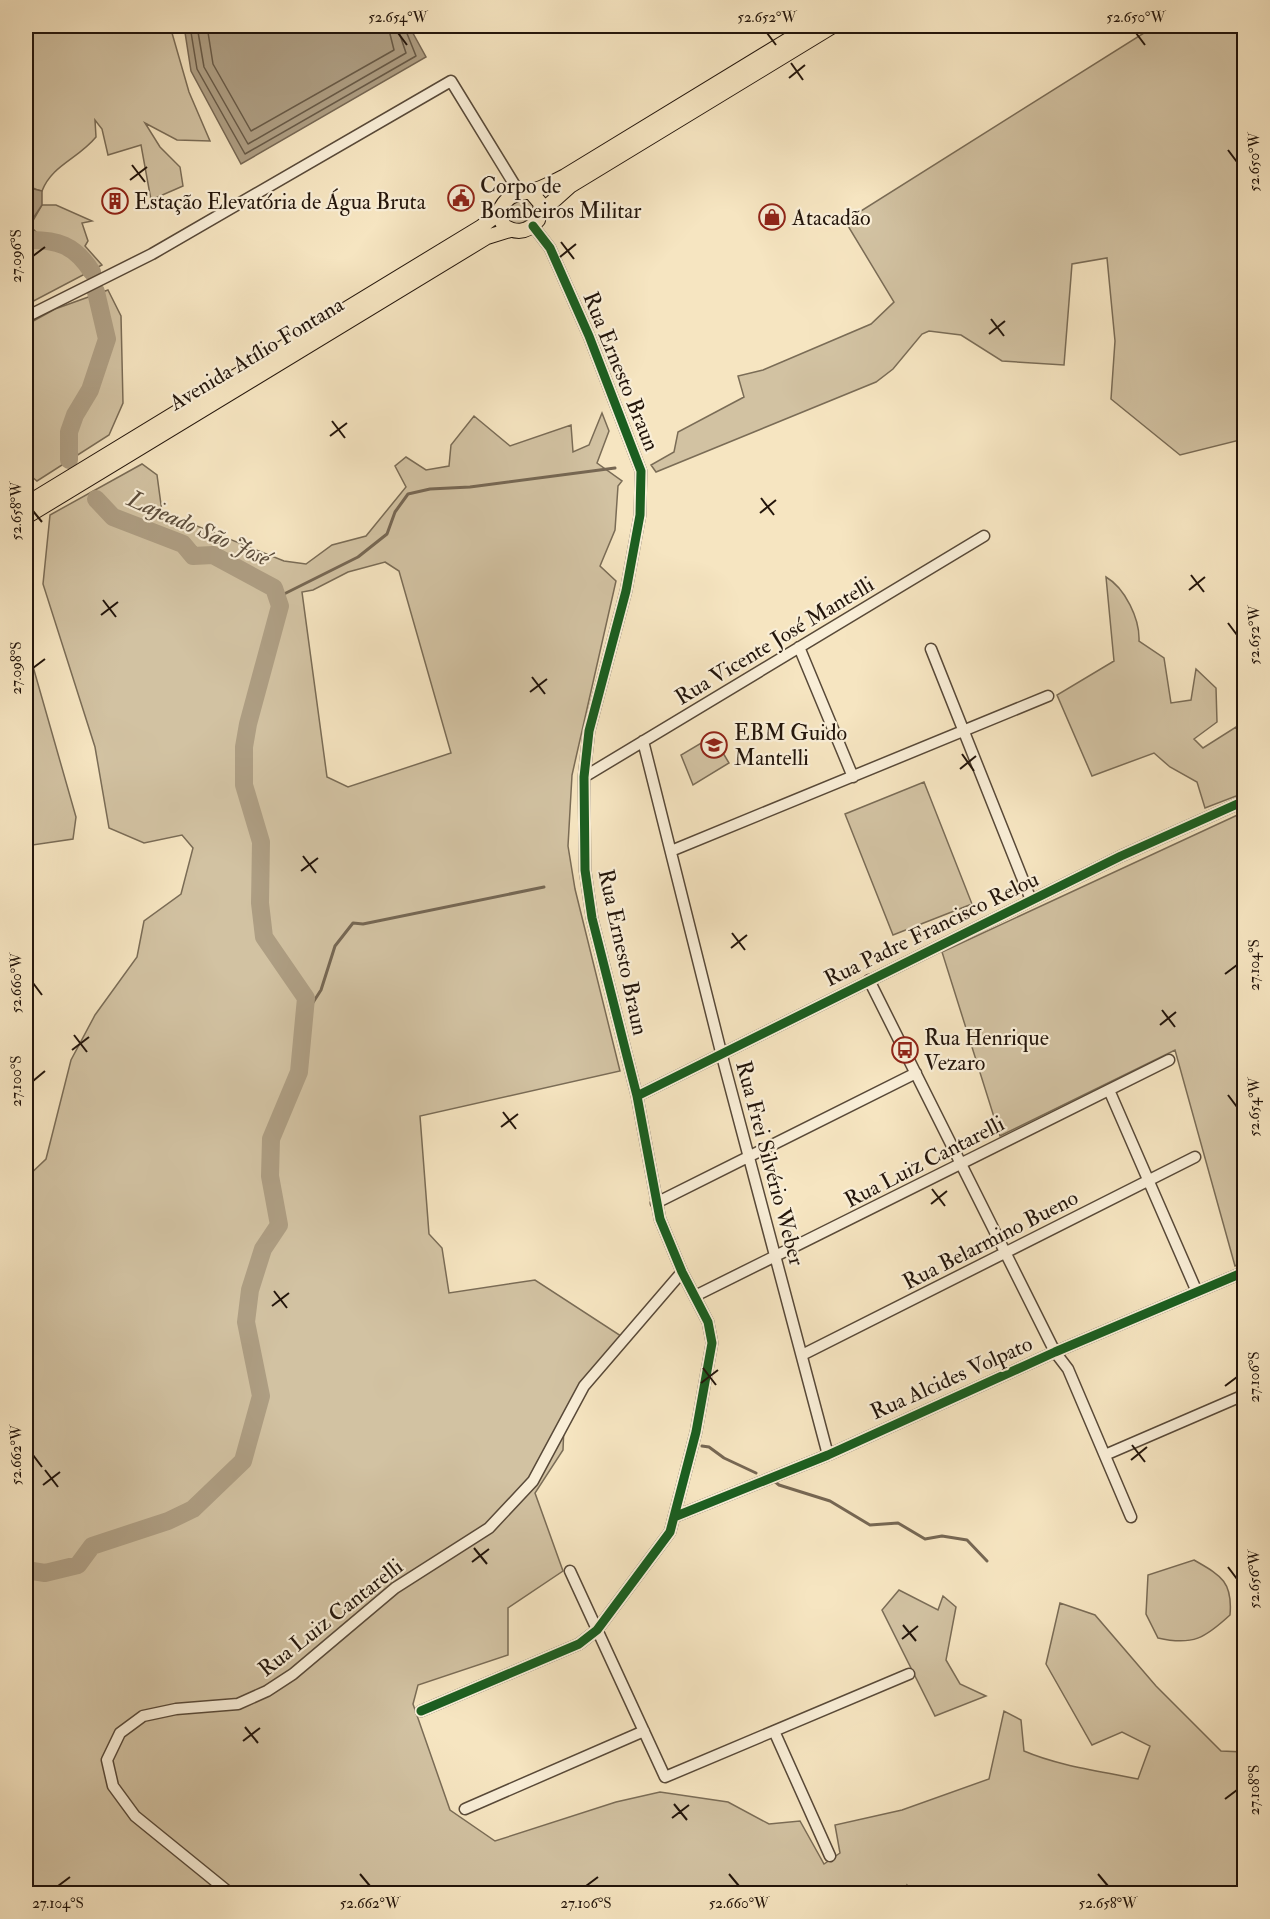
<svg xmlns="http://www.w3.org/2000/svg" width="1270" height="1919" font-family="'IM FELL Double Pica',serif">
  <rect width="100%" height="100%" fill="#f6e5c1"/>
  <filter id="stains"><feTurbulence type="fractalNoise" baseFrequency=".00333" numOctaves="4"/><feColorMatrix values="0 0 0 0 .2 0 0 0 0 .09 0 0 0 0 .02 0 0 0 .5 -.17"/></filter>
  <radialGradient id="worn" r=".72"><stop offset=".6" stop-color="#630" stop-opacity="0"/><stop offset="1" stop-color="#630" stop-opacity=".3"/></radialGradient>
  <path fill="#d2c2a2" stroke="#7a6c56" stroke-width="1.5" fill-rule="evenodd" d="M26,26h144l19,66 21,49 -33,-1 -32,-17 15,24 20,20 3,19 -32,14 -10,-55 -33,10 -6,-26 -7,-9 1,17c-18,22 -44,28 -54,54 -23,-5 -16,-19 -16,-39l6,-4 -6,-15z
    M1155,26h89v413l-64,16 -69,-56 4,-58 -8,-83 -35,6 -8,101 -62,-4 -41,-26 -32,-4 -7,3 -29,35 -17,13 -220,90 -5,-7 23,-13 4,-20 66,-35 -6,-21 25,-6 108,-46 23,-22 -49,-81z
    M527,198l7,8 -4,11 -10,8 -12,-2 -4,-11 10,-11z
    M42,205h14l36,16 -10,2 6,18 -3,5 17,19 -76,40c0,-23 -8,-56 12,-71l-8,-8z
    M108,290l13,26 2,87 -14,32 -72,46 -11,-9v-147l29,-16z
    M602,413l7,18 -12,32 25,18 -4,5 -3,44 -15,36 16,15 -44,194 -4,71 7,43 45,182 -200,45 9,118 13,14 7,45 86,-13 86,56 -57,90 -1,24 -28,43 28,78 -55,37v47l-90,30 -5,19 37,106 45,31 121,-39 44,-10 68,10 41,22 31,-3 24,43 16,-11 -5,-28 67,-15 87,-31 15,-68 17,9 3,31c35,15 76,20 114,28l12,-33 -28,-14 -30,13 -46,-81 14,-61 35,12 61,71 65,65 23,1v141l-329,1 -8,-9 -2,9h-879v-716l20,-19 25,-99 24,-45 42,-58 7,-36 37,-27 12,-46 -11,-13 -38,8 -35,-15 -14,-81 -52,-163 7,-69 92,-51 15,11 5,37 122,49 22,3 26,-19 34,-9 40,-49 -11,-21 11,-9 20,13 23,-4 2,-21 23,-29 36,30 61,-21 2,27 16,-7zM385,562l14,9 52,182 -103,34 -21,-10 -25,-185 11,-2 35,-18z
    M1106,577c19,11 34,42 33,64l25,17 7,45 20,-3 5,-31 20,19 1,34 -23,17 9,9 33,-21c14,18 9,44 8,66l-39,15 -8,-26 -27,-15 -16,-14 -62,23 -35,-81 57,-34z
    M26,642l50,175 -3,22 -47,7z
    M713,736l16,27 -36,22 -12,-30z
    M924,782l48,122 -79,31 -48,-121z
    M1244,812v450l-9,4 -60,-216 -175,86 -58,-184z
    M1194,1560c26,15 39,21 36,55 -25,23 -37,31 -72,23l-12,-24 2,-39z
    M899,1590l39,20 5,-14 13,11 -10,53 14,24 26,12 -51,20 -53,-106z"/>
  <path fill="#ae9e83" stroke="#766753" stroke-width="1.5" d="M184,26h225l17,31 -185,107 -50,-93z
    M26,183l4,5 12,3v14l-16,24z"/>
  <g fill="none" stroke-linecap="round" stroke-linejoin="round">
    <path stroke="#685a47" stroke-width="1.5" d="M190,26l7,43 48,85 171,-98 -12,-30
      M197,26l7,41 44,77 158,-91 -9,-27
      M207,26l6,38 38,67 143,-81 -6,-24"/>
    <path stroke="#766753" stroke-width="3" d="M278,597l80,-40 29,-23 8,-22 13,-18 22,-5 40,-2 145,-19
      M305,1015l16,-25 14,-44 18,-23 10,1 181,-37
      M702,1446l7,1 15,11 32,15
      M773,1480l6,5 51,16 40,24 28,-2 27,16 17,-3 25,4 20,21"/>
    <path stroke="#ae9e83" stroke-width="18" d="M26,240c31,-1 49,5 66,32
      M69,460v-28l6,-17 15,-25 17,-51 -11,-47
      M26,1570l19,3 33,-8 14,-19 76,-25 25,-12 50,-48 18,-65 -15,-74 4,-32 13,-41 16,-24 -9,-49 1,-37 28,-67 7,-74 -42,-61 -4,-34 1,-61 -17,-57v-38l4,-23 32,-118 -6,-18 -61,-33 -20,1 -10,-12 -70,-27 -17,-18"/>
    <g stroke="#584938" stroke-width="13">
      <path id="minor" d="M26,317l126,-63 299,-173 68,111
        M799,647l54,130
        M931,649l100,251
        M643,741l79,315 106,399
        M584,777l400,-241
        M671,851l377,-155
        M869,980l186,372 13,17 63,148
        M1109,1090l88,202
        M637,1096l484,-240 123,-55
        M656,1203l260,-130
        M695,1296l474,-236
        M802,1355l393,-198
        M1105,1455l139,-60
        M674,1517l154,-62 227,-103 189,-80
        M570,1571l95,206 244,-103
        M421,1711l158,-67 18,-14 73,-98 26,-100 16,-89 -4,-21 -26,-50 -22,-53 -23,-123 -45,-178 -7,-48 -1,-93 5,-46 37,-140 14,-76 1,-44 -52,-135 -39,-88 -17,-22
        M774,1731l56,125
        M465,1809l179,-78
        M231,1894l-96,-78 -22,-30 -6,-26 13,-27 23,-17 33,-7 62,-5 29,-13 26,-17 102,-86 94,-60 44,-47 51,-95 98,-114"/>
    </g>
    <g stroke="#23150b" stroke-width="16">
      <path id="major" d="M530,191l11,13 -3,16c-10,12 -21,14 -34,6l-6,-12c7,-17 15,-20 32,-23 11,-1 24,-10 35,-15l246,-150
        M541,212l29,-26 263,-160
        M26,504l455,-277 17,-13
        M26,517l461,-280 23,-7"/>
    </g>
    <use href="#minor" stroke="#f9eed7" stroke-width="10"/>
    <use href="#major" stroke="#f6e5c1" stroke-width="14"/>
    <g stroke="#f9eed7" stroke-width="13">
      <path id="cycleway" d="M637,1096l484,-240 123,-55
        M674,1517l154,-62 227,-103 189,-80
        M421,1711l158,-67 18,-14 73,-98 26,-100 16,-89 -4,-21 -26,-50 -22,-53 -23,-123 -45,-178 -7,-48 -1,-93 5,-46 37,-140 14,-76 1,-44 -52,-135 -39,-88 -17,-22"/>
    </g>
    <use href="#cycleway" stroke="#1b5e20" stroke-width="9"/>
  </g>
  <path fill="none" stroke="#23150b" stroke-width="2" d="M398,33l9,12M767,33l9,12M1136,33l9,12M791,63l12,17M789,78l16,-13M1228,150l9,12M132,165l13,17M130,180l17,-13M561,242l13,17M33,256l12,-9M560,257l16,-13M991,319l13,17M989,334l16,-13M332,421l13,17M330,436l17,-13M761,498l13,17M33,511l9,11M760,513l16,-13M1191,575l13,17M1189,590l16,-13M103,600l13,17M101,615l17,-13M1228,623l9,12M33,668l12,-9M532,677l13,17M530,692l17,-13M962,754l12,17M960,769l16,-13M303,856l13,17M301,871l17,-13M732,933l13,17M731,948l16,-13M1225,974l12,-9M33,983l9,12M1162,1010l13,17M1160,1025l16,-13M74,1035l13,17M72,1050l17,-13M33,1081l12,-10M1228,1095l9,12M503,1112l13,17M501,1127l17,-13M932,1189l13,17M931,1204l16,-13M274,1291l13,17M272,1306l17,-13M703,1368l13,17M701,1383l17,-13M1225,1386l12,-9M1132,1445l13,17M33,1455l9,12M1131,1460l16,-13M45,1470l13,17M43,1485l17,-13M474,1548l13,16M472,1562l17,-13M1228,1567l9,12M903,1625l13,16M902,1639l16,-13M245,1727l13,16M243,1741l17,-13M1225,1799l12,-9M674,1804l13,16M672,1818l17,-13M360,1874l10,12M729,1874l10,12M1098,1874l10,12M58,1886l12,-9M586,1886l12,-9"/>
  <defs>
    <g id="civic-ring" transform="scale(1.35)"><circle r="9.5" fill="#f9eed7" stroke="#8f2418" stroke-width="1.5"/><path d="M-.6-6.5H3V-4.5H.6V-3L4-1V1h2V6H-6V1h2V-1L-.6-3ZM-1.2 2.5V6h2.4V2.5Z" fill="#8f2418"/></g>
    <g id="building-ring" transform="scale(1.35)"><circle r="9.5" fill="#f9eed7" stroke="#8f2418" stroke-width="1.5"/><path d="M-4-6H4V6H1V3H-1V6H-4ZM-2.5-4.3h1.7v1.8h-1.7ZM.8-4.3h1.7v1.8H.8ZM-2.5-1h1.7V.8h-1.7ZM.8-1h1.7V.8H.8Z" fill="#8f2418"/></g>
    <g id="shop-ring" transform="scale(1.35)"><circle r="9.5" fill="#f9eed7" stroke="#8f2418" stroke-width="1.5"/><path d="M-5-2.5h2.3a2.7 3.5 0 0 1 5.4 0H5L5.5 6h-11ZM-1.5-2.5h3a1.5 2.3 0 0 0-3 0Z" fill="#8f2418"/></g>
    <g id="school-ring" transform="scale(1.35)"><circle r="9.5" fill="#f9eed7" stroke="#8f2418" stroke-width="1.5"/><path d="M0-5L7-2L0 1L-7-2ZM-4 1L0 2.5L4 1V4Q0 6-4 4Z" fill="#8f2418"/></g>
    <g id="bus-ring" transform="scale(1.35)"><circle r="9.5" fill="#f9eed7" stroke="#8f2418" stroke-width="1.5"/><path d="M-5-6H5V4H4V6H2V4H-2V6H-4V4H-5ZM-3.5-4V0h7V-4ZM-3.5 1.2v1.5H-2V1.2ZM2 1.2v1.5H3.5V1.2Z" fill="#8f2418"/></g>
  </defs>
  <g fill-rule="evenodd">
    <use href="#civic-ring" x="461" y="198"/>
    <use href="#building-ring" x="115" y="201"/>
    <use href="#shop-ring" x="772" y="217"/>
    <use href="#school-ring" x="714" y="745"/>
    <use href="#bus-ring" x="905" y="1050"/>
  </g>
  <g text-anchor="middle" stroke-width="4.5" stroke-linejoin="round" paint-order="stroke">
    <g font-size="22" fill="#23150b" stroke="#f9eed7" text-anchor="start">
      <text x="480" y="193">Corpo de<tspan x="480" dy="25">Bombeiros Militar</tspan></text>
      <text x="134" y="209">Estação Elevatória de Água Bruta</text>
      <text x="792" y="225">Atacadão</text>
      <text x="734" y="740">EBM Guido<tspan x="734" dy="25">Mantelli</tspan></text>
      <text x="924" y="1045">Rua Henrique<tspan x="924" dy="25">Vezaro</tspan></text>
    </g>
    <g font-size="22" fill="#23150b" stroke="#f9eed7">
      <text transform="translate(256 353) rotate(-31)" y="8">Avenida Atílio Fontana</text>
      <text transform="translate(622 371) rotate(68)" y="8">Rua Ernesto Braun</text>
      <text transform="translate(774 640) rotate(-31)" y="8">Rua Vicente José Mantelli</text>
      <text transform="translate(931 928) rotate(-26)" y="8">Rua Padre Francisco Relou</text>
      <text transform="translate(624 952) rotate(78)" y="8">Rua Ernesto Braun</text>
      <text transform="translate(924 1161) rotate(-27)" y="8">Rua Luiz Cantarelli</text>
      <text transform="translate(771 1163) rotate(75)" y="8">Rua Frei Silvério Weber</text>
      <text transform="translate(990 1239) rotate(-27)" y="8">Rua Belarmino Bueno</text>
      <text transform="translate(951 1377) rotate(-24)" y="8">Rua Alcides Volpato</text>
      <text transform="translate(330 1617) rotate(-38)" y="8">Rua Luiz Cantarelli</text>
    </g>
    <g font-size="24" font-style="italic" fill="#5b4c3b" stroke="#f9eed7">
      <text transform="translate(199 528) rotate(24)" y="8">Lajeado São José</text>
    </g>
  </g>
  <rect width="1270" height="1919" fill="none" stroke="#f6e5c1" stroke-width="66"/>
  <rect x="33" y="33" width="1204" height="1853" fill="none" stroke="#23150b" stroke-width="2"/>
  <g font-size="15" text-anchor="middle" fill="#23150b">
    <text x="398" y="22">52.654°W</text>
    <text x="767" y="22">52.652°W</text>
    <text x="1136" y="22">52.650°W</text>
    <text transform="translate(1254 162) rotate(-90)" y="5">52.650°W</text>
    <text transform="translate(16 256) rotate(-90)" y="5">27.096°S</text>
    <text transform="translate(16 511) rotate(-90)" y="5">52.658°W</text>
    <text transform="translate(1254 635) rotate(-90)" y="5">52.652°W</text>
    <text transform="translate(16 668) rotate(-90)" y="5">27.098°S</text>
    <text transform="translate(1254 965) rotate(-90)" y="5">27.104°S</text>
    <text transform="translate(16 983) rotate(-90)" y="5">52.660°W</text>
    <text transform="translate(16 1081) rotate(-90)" y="5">27.100°S</text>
    <text transform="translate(1254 1107) rotate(-90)" y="5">52.654°W</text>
    <text transform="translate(1254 1377) rotate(-90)" y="5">27.106°S</text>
    <text transform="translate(16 1455) rotate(-90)" y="5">52.662°W</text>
    <text transform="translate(1254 1579) rotate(-90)" y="5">52.656°W</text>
    <text transform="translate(1254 1790) rotate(-90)" y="5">27.108°S</text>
    <text x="58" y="1908">27.104°S</text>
    <text x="370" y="1908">52.662°W</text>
    <text x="586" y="1908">27.106°S</text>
    <text x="739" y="1908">52.660°W</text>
    <text x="1108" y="1908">52.658°W</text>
  </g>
  <rect width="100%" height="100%" filter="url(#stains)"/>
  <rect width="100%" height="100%" fill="url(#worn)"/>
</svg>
